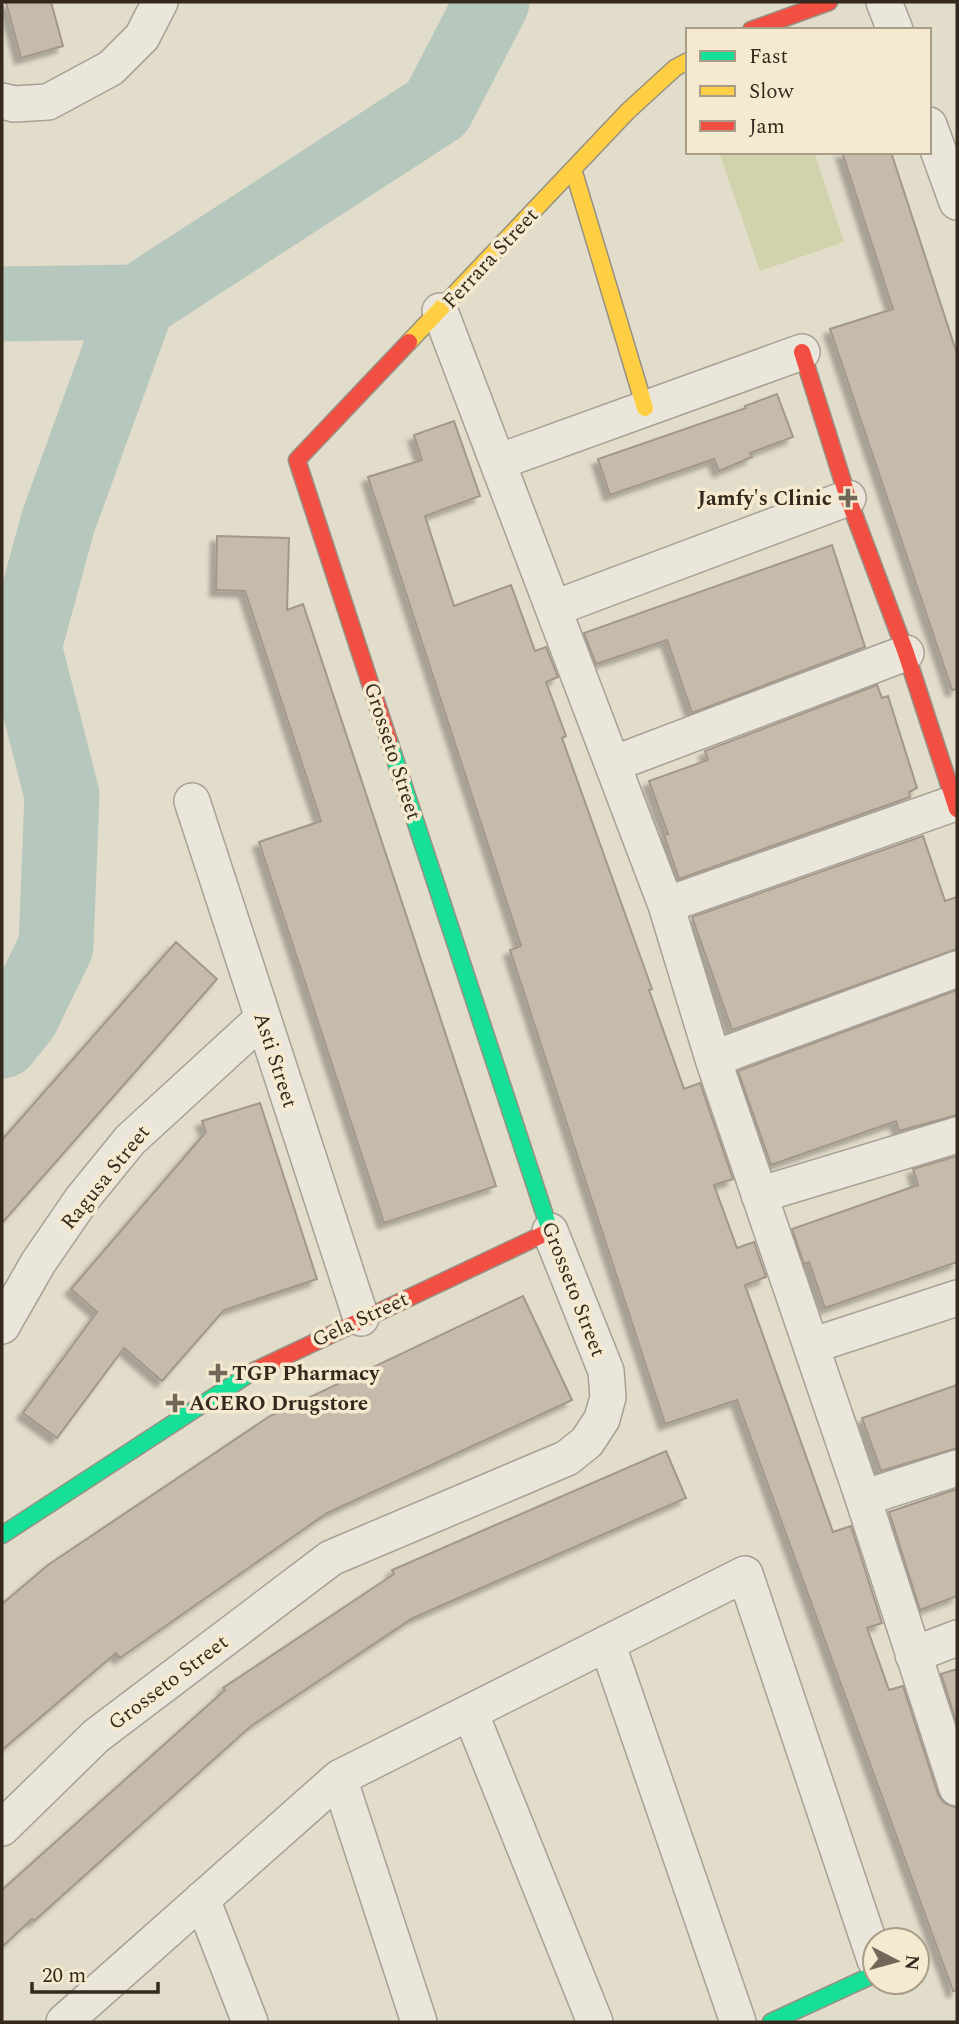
<svg xmlns="http://www.w3.org/2000/svg" width="959" height="2024" font-family="Spectral,serif">
  <defs>
    <filter id="shadow"><feDropShadow dx="-6" dy="6" stdDeviation="2" flood-color="#0004"/></filter>
  </defs>
  <rect width="100%" height="100%" fill="#e2dcca"/>
  <path fill="#d2d3ac" d="M719,152h95l30,90 -84,29z"/>
  <g fill="none" stroke-linecap="round" stroke-linejoin="round">
    <path stroke="#b6c8bd" stroke-width="75" d="M2,304l136,-2 299,-194 55,-106
      M2,1041l20,-25 34,-70 6,-151 -38,-148 34,-125 80,-220"/>
  </g>
  <path fill="#c6baab" stroke="#a2978a" stroke-width="2" filter="url(#shadow)" d="M6,2h45l12,44 -42,12z
    M842,152h49l66,202v335l-5,1 -122,-361 63,-20z
    M777,394l16,43 -43,16 2,4 -33,14 -5,-12 -104,36 -12,-36 148,-51 -1,-2z
    M454,421l26,75 -55,20 29,90 57,-21 24,66 11,-4 12,30 -12,5 20,54 -4,2 90,251 -3,1 35,99 16,-6 33,96 -19,6 23,63 17,-6 12,35 -21,8 88,247 18,-6 31,97 -15,5 22,62 14,-4 35,108 6,9 13,5v182l-4,1 -216,-591 -72,24 -155,-474 11,-4 -153,-469 54,-17 -8,-25z
    M217,536l72,2 -2,72 16,-6 193,582 -112,37 -125,-381 62,-21 -76,-230 -29,-1z
    M832,545l33,102 -173,66 -25,-73 -71,24 -12,-31z
    M877,685l5,13 6,-2 29,92 -8,4 1,5 -231,82 -15,-44 4,-1 -19,-53 59,-21 -3,-9z
    M923,836l22,65 12,-4v52l-225,81 -40,-113z
    M176,942l41,37 -215,244v-83z
    M957,990v125l-58,16 -3,-10 -125,44 -33,-94z
    M260,1103l57,176 -93,31 -62,71 -38,-33 -67,90 -34,-25 74,-101 -26,-23 135,-157 -4,-11z
    M957,1156v106l-132,46 -16,-46 -5,2 -12,-35 126,-44 -5,-16z
    M523,1296l49,104 -245,113 -207,145 -4,-5 -114,97v-146l46,-39 222,-149z
    M957,1385v63l-76,23 -19,-53z
    M666,1451l20,47 -273,120 -162,108 -217,195 -2,-2 -30,28v-57l223,-200 -2,-2 171,-114 -2,-4z
    M957,1489v107l-37,14 -31,-98z
    M957,1669v55l-16,-50z"/>
  <g fill="none" stroke-linecap="round" stroke-linejoin="round">
    <g stroke="#a7a094" stroke-width="38">
      <path id="street" d="M884,2l11,28
        M2,101l12,3 34,-2 63,-34 31,-31 18,-35
        M929,125l28,77
        M440,311l226,594 47,154 150,439 94,290
        M498,462l304,-110
        M555,608l293,-110
        M613,764l293,-111
        M192,801l169,517
        M666,905l289,-102
        M713,1059l244,-90
        M759,1195l198,-60
        M2,1326l36,-63 44,-64 48,-59 133,-122
        M811,1346l146,-48
        M863,1498l94,-30
        M607,1643l131,379
        M913,1655l44,-17
        M470,1712l125,310
        M339,1778l80,244
        M2,1828l94,-92 235,-178 236,-100 20,-16 15,-23 6,-22 -2,-26 -56,-140
        M202,1899l48,123
        M64,2022l275,-244 406,-204 130,386"/>
    </g>
    <g stroke="#979084" stroke-width="19">
      <path id="fast" d="M389,741l161,490 -2,1
        M2,1535l250,-163
        M771,2022l104,-48"/>
    </g>
    <g stroke="#979084" stroke-width="19">
      <path id="slow" d="M573,169l72,239
        M409,342l219,-231 47,-43 13,-7"/>
    </g>
    <g stroke="#979084" stroke-width="19">
      <path id="jam" d="M751,30l78,-28
        M802,352l46,146 58,155 51,156
        M389,741l-92,-281 112,-118
        M252,1372l296,-140"/>
    </g>
    <use href="#street" stroke="#eae6dc" stroke-width="35"/>
    <use href="#fast" stroke="#16e098" stroke-width="16"/>
    <use href="#slow" stroke="#ffcf43" stroke-width="16"/>
    <use href="#jam" stroke="#f24e42" stroke-width="16"/>
  </g>
  <g fill="#72685a" stroke="#f5eacf" stroke-width="2.5">
    <path d="M844.5 487.5h7v7h7v7h-7v7h-7v-7h-7v-7h7z"/>
    <path d="M214.5 1362.5h7v7h7v7h-7v7h-7v-7h-7v-7h7z"/>
    <path d="M171.5 1392.5h7v7h7v7h-7v7h-7v-7h-7v-7h7z"/>
  </g>
  <g text-anchor="middle" stroke-width="7" stroke-linejoin="round" paint-order="stroke">
    <g font-size="21" fill="#35291d" stroke="#f5eacf">
      <text transform="translate(490 258) rotate(-47)" y="7">Ferrara Street</text>
      <text transform="translate(393 751) rotate(72)" y="7">Grosseto Street</text>
      <text transform="translate(276 1060) rotate(72)" y="7">Asti Street</text>
      <text transform="translate(105 1177) rotate(-51)" y="7">Ragusa Street</text>
      <text transform="translate(574 1289) rotate(69)" y="7">Grosseto Street</text>
      <text transform="translate(360 1319) rotate(-25)" y="7">Gela Street</text>
      <text transform="translate(168 1682) rotate(-37)" y="7">Grosseto Street</text>
    </g>
    <g font-size="21" font-weight="bold" fill="#35291d" stroke="#f5eacf" text-anchor="start">
      <text x="832" y="505" text-anchor="end">Jamfy's Clinic</text>
      <text x="232" y="1380">TGP Pharmacy</text>
      <text x="189" y="1410">ACERO Drugstore</text>
    </g>
  </g>
  <rect width="959" height="2024" fill="none" stroke="#35291d" stroke-width="7"/>
  <rect x="686" y="28" width="245" height="126" fill="#f5eacf" stroke="#a89d88" stroke-width="2"/>
  <rect x="700" y="51" width="35" height="10" fill="#16e098" stroke="#a89d88" stroke-width="2"/>
  <text x="749" y="63" font-size="21" fill="#35291d">Fast</text>
  <rect x="700" y="86" width="35" height="10" fill="#ffcf43" stroke="#a89d88" stroke-width="2"/>
  <text x="749" y="98" font-size="21" fill="#35291d">Slow</text>
  <rect x="700" y="121" width="35" height="10" fill="#f24e42" stroke="#a89d88" stroke-width="2"/>
  <text x="749" y="133" font-size="21" fill="#35291d">Jam</text>
  <g transform="translate(896 1961) rotate(96)"><circle r="33" fill="#f5eacf" stroke="#a89d88" stroke-width="2"/>
  <path d="M0-5L12 26L0 18L-12 26Z" fill="#72685a"/>
  <text y="-10" font-size="19" font-weight="bold" text-anchor="middle" fill="#35291d">N</text>
  </g>
  <path d="M32 1982v10h126v-10" fill="none" stroke="#35291d" stroke-width="3.5"/>
  <text x="42" y="1982" font-size="21" fill="#35291d" stroke="#f5eacf" stroke-width="5" paint-order="stroke">20 m</text>
</svg>
